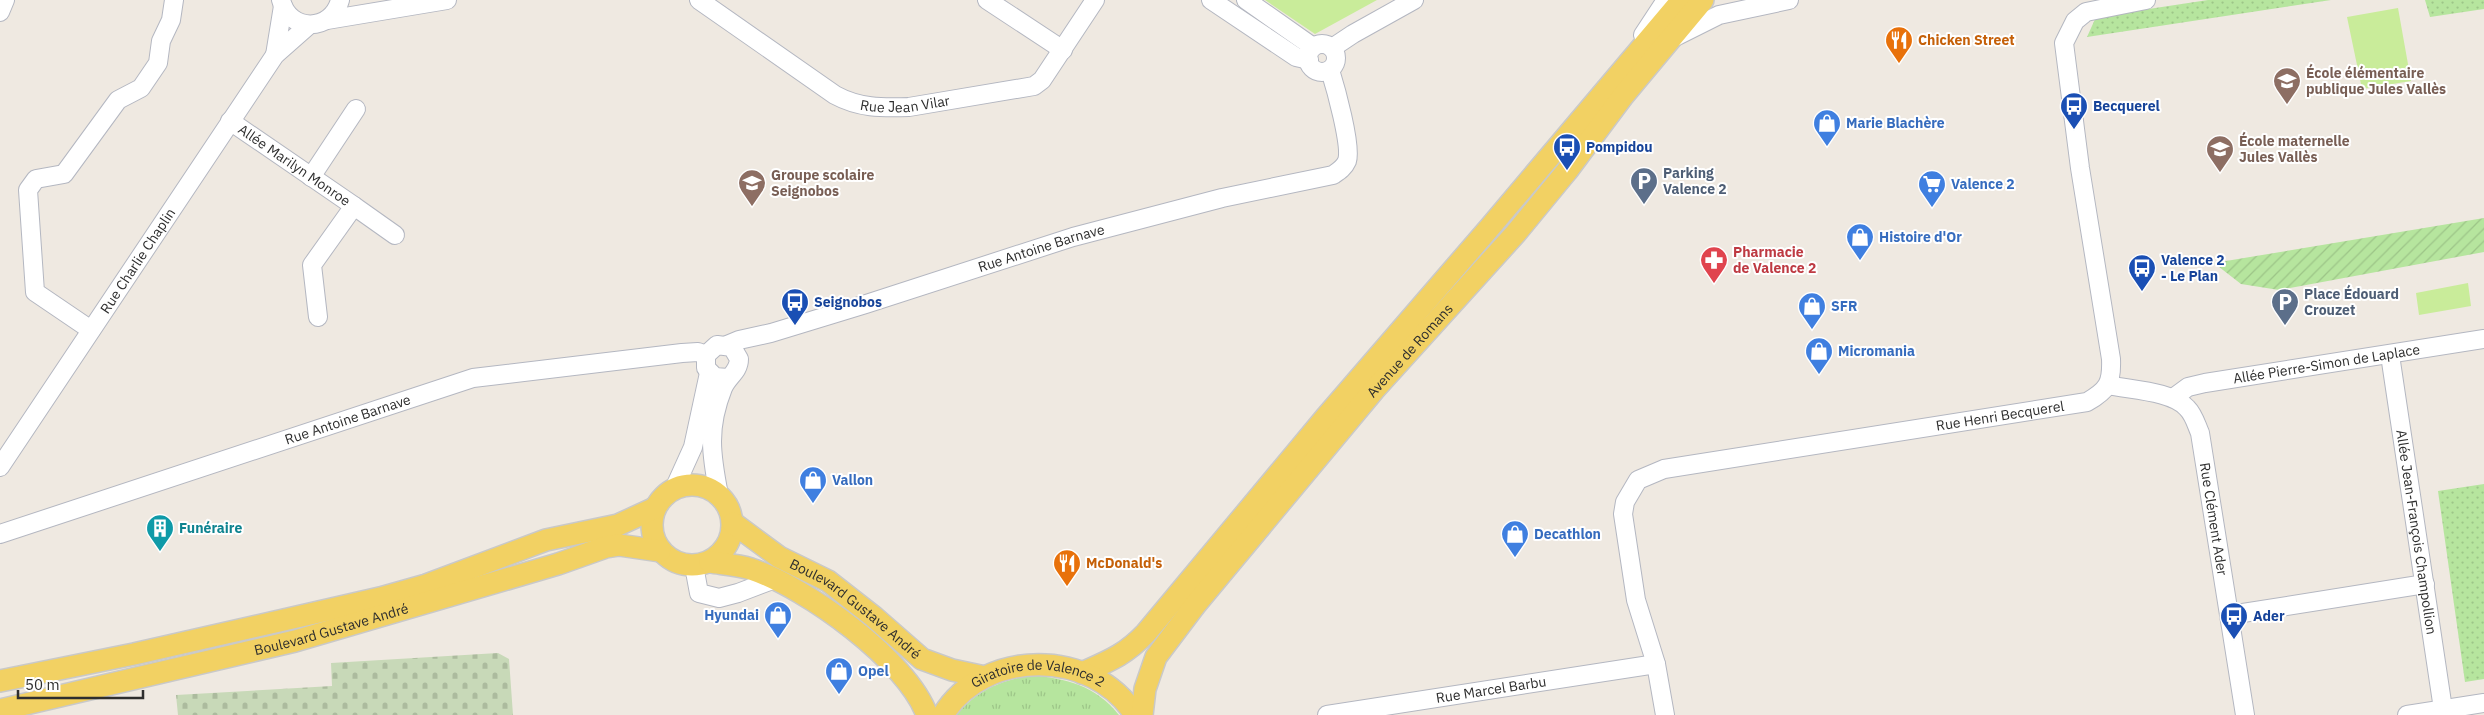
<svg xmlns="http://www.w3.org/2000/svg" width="2484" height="715" font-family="'IBM Plex Sans',sans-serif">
  <defs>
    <pattern id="grass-tufts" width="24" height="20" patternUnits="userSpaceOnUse" patternTransform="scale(1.25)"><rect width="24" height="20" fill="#b6e59e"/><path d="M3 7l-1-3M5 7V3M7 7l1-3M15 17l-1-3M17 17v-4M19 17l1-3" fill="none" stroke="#9dc588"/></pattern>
    <pattern id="cemetery-stones" width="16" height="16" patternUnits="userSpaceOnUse" patternTransform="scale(1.25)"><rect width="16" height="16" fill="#c8d9b8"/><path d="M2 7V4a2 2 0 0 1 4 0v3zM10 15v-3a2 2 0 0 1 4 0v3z" fill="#acbb9e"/></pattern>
    <pattern id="park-dots" width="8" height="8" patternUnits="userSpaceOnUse" patternTransform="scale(1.25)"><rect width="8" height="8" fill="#b6e59e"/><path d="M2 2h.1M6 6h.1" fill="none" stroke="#9dc588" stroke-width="1.8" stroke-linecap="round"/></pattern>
    <pattern id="garden-furrows" width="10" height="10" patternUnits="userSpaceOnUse" patternTransform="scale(1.25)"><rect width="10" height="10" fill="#b6e59e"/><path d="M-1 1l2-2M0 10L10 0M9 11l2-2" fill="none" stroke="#9dc588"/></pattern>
  </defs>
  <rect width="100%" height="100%" fill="#efe9e1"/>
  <path fill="url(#grass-tufts)" d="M1031,675c36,4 64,10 88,40h-163c23,-26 42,-33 75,-40z"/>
  <path fill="url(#cemetery-stones)" d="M498,653l11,6 4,56h-335l-2,-20 156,-9 -1,-23z"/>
  <path fill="url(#park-dots)" d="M2208,0h123l-244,37 9,-20z
    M2425,0h59v9l-54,8z
    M2484,484v195l-19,3 -27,-191z"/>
  <path fill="url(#garden-furrows)" d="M2484,218v34l-205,38 -38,-6 -27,-21z"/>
  <path fill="#c9ec9a" d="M1265,0h112l-62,34z
    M2398,8l13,73 -49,8 -15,-72z
    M2468,283l3,23 -52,9 -3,-22z"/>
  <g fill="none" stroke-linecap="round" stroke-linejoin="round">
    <g stroke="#b4b7c1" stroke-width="20">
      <g id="minor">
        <path d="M281,0c8,33 51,32 59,0"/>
        <path id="s1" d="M699,0l136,95c24,13 46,13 74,12l125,-21 8,-6 53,-80"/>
        <path d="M987,0l76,50"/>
        <path d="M1211,0l85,57 13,3"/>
        <path d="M1246,0l67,47"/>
        <path d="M0,12l5,-12"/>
        <path d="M327,20l120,-20"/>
        <path d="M1643,35l23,-35"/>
        <path d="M1675,37l44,-22 70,-15"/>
        <circle cx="1322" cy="58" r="14"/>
        <path d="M1332,48l21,-14 61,-34"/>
        <path d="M275,55l8,-49"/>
        <path id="s2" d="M230,121l124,85 -42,59 6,52"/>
        <path d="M311,177l45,-68"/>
        <path d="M354,206l41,29"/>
        <path d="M91,330l-56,-38 -7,-102 8,-11 28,-5 54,-74 23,-12 17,-25 3,-22 10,-21 3,-20"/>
        <path id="s3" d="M727,345l12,-5 32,-7 95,-29 207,-67 149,-39 111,-23c6,-4 11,-7 14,-14 5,-15 -12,-75 -17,-91"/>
        <path id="s4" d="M2390,355l53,354"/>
        <path id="s5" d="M2108,385c22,5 64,6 79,23 7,7 9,16 13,25l45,282"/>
        <path id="s6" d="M2173,398l15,-11 17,-4 279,-44"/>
        <path id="s7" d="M0,467l275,-412 34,-30"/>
        <path d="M674,489l19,-42 16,-74"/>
        <path d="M719,495c-8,-41 -12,-67 4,-107 5,-12 16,-16 16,-29l-7,-12 -15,-2 -11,10v13l9,9 13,1"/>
        <path id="s8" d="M0,534l473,-156 209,-25 16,-1 8,3"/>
        <path d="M694,566l5,27 20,5 19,-5 37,-14"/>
        <path d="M2230,615l195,-31"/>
        <path id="s9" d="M1327,715l329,-51"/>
        <path id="s10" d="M1665,715l-9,-51 -20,-64 -13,-86 2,-12 13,-22 26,-11 423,-67c21,-12 25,-19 24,-43l-31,-191 -16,-125 11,-22 11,-9 60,-12"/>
        <path d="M2407,715l77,-12"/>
      </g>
    </g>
    <g stroke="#c9c9c9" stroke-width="24">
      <g id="major">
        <circle cx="692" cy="525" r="40"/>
        <path id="s11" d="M733,523l46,34 49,24 46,36 48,42 30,11 33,7"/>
        <path d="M710,562c13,2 28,3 41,7 56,19 156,91 176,146"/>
        <path d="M1082,673c27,-12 43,-18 64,-40l180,-216 165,-191 191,-226"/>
        <path d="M0,681l134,-27 246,-56 46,-13 120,-45 72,-15 37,-17"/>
        <path id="s12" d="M0,710l295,-69 263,-77 48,-17 13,-2 41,6"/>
        <path id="s13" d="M943,715c41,-67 150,-67 192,0"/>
        <path id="s14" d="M1142,715l3,-26 11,-32 40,-53 178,-214 142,-157 51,-62 56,-75 80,-96"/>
      </g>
    </g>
    <use href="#minor" stroke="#fff" stroke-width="18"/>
    <use href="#major" stroke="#f2d163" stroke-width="21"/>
  </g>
  <defs>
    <g id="restaurant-pin" transform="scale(1.4375)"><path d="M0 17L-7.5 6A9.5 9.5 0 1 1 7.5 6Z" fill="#e8710a" stroke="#fff"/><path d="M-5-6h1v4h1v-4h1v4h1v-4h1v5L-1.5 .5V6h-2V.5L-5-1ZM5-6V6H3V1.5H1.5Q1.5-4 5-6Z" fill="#fff"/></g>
    <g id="school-pin" transform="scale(1.4375)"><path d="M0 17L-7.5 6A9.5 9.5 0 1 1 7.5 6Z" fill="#8d6e63" stroke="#fff"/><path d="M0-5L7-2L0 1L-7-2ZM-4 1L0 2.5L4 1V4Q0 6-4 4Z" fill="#fff"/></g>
    <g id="bus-pin" transform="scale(1.4375)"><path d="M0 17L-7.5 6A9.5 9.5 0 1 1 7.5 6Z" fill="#1a4fb4" stroke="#fff"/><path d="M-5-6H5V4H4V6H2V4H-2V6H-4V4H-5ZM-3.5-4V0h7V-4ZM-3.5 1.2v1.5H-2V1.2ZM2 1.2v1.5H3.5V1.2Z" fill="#fff"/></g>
    <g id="shop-pin" transform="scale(1.4375)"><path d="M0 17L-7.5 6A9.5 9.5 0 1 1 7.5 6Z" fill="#3f7fe0" stroke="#fff"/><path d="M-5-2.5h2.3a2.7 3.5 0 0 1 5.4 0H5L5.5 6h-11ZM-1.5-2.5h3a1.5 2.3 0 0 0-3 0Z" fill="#fff"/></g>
    <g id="parking-pin" transform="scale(1.4375)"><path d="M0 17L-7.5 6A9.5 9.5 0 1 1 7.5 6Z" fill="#5c6f8a" stroke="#fff"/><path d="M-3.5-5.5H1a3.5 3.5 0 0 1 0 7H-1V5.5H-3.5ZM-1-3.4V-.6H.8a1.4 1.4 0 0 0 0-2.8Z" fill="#fff"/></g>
    <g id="supermarket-pin" transform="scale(1.4375)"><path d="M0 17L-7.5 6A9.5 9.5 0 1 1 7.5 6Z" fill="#3f7fe0" stroke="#fff"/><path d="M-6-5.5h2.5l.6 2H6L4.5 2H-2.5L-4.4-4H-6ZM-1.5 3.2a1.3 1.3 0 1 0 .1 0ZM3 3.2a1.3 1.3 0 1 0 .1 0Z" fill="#fff"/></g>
    <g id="pharmacy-pin" transform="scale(1.4375)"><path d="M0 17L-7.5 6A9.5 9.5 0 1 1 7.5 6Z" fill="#e0444e" stroke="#fff"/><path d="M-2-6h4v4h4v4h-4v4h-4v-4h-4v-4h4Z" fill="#fff"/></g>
    <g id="building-pin" transform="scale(1.4375)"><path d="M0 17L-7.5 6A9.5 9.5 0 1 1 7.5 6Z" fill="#0f9aa8" stroke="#fff"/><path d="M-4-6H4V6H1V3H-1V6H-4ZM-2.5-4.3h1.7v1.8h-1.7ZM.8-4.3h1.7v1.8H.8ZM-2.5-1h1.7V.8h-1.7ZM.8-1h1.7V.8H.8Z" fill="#fff"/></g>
  </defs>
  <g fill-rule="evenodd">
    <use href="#restaurant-pin" x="1899" y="40"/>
    <use href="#school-pin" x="2287" y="81"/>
    <use href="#bus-pin" x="2074" y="106"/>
    <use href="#shop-pin" x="1827" y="123"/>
    <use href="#bus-pin" x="1567" y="147"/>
    <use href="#school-pin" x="2220" y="149"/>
    <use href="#parking-pin" x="1644" y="181"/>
    <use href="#school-pin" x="752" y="183"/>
    <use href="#supermarket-pin" x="1932" y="184"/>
    <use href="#shop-pin" x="1860" y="237"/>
    <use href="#pharmacy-pin" x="1714" y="260"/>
    <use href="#bus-pin" x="2142" y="268"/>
    <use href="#bus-pin" x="795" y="302"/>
    <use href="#parking-pin" x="2285" y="302"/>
    <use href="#shop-pin" x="1812" y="306"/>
    <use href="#shop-pin" x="1819" y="351"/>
    <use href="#shop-pin" x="813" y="480"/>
    <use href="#building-pin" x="160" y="528"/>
    <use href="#shop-pin" x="1515" y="534"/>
    <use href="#restaurant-pin" x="1067" y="563"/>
    <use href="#shop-pin" x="778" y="615"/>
    <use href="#bus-pin" x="2234" y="616"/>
    <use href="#shop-pin" x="839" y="671"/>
  </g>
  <g text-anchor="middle" stroke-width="4" stroke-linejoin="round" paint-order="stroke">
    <g font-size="14" font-weight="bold" fill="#c56008" stroke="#fff" text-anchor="start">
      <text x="1918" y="45">Chicken Street</text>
      <text x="1086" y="568">McDonald's</text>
    </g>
    <g font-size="14" font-weight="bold" fill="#785e54" stroke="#fff" text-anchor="start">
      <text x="2306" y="78">École élémentaire<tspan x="2306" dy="16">publique Jules Vallès</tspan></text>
      <text x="2239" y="146">École maternelle<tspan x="2239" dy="16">Jules Vallès</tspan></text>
      <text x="771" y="180">Groupe scolaire<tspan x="771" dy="16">Seignobos</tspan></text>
    </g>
    <g font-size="14" fill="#2e2e2e" stroke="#fff">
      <text dy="5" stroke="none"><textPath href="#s1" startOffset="238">Rue Jean Vilar</textPath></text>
      <text dy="5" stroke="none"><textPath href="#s2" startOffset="78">Allée Marilyn Monroe</textPath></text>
      <text dy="5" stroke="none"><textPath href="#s3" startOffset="329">Rue Antoine Barnave</textPath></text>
      <text dy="5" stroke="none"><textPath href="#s7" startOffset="248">Rue Charlie Chaplin</textPath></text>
      <text dy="5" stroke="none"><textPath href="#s14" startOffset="458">Avenue de Romans</textPath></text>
      <text dy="5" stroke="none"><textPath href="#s6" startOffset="159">Allée Pierre-Simon de Laplace</textPath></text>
      <text dy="5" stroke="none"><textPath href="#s10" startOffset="612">Rue Henri Becquerel</textPath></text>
      <text dy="5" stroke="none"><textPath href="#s8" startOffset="366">Rue Antoine Barnave</textPath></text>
      <text dy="5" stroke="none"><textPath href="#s5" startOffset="199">Rue Clément Ader</textPath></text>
      <text dy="5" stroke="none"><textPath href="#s4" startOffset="179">Allée Jean-François Champollion</textPath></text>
      <text dy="5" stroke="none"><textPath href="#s11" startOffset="150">Boulevard Gustave André</textPath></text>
      <text dy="5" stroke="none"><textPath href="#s12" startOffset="341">Boulevard Gustave André</textPath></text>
      <text dy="5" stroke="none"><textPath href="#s13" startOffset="112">Giratoire de Valence 2</textPath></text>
      <text dy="5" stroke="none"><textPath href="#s9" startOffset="166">Rue Marcel Barbu</textPath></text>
    </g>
    <g font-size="14" font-weight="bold" fill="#164399" stroke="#fff" text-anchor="start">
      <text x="2093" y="111">Becquerel</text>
      <text x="1586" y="152">Pompidou</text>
      <text x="2161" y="265">Valence 2<tspan x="2161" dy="16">- Le Plan</tspan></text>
      <text x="814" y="307">Seignobos</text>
      <text x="2253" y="621">Ader</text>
    </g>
    <g font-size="14" font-weight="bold" fill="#366cbe" stroke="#fff" text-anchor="start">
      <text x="1846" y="128">Marie Blachère</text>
      <text x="1951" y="189">Valence 2</text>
      <text x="1879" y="242">Histoire d'Or</text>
      <text x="1831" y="311">SFR</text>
      <text x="1838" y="356">Micromania</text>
      <text x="832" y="485">Vallon</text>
      <text x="1534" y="539">Decathlon</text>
      <text x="759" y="620" text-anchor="end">Hyundai</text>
      <text x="858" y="676">Opel</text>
    </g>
    <g font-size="14" font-weight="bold" fill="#4e5e75" stroke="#fff" text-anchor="start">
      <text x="1663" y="178">Parking<tspan x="1663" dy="16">Valence 2</tspan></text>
      <text x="2304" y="299">Place Édouard<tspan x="2304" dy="16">Crouzet</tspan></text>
    </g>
    <g font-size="14" font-weight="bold" fill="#be3a42" stroke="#fff" text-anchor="start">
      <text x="1733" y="257">Pharmacie<tspan x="1733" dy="16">de Valence 2</tspan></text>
    </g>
    <g font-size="14" font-weight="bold" fill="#0d838f" stroke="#fff" text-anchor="start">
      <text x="179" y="533">Funéraire</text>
    </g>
  </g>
  <path d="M18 690v8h125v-8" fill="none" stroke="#2e2e2e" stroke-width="2.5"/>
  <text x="25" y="690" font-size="15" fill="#2e2e2e" stroke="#ffffff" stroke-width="4" paint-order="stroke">50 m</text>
</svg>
